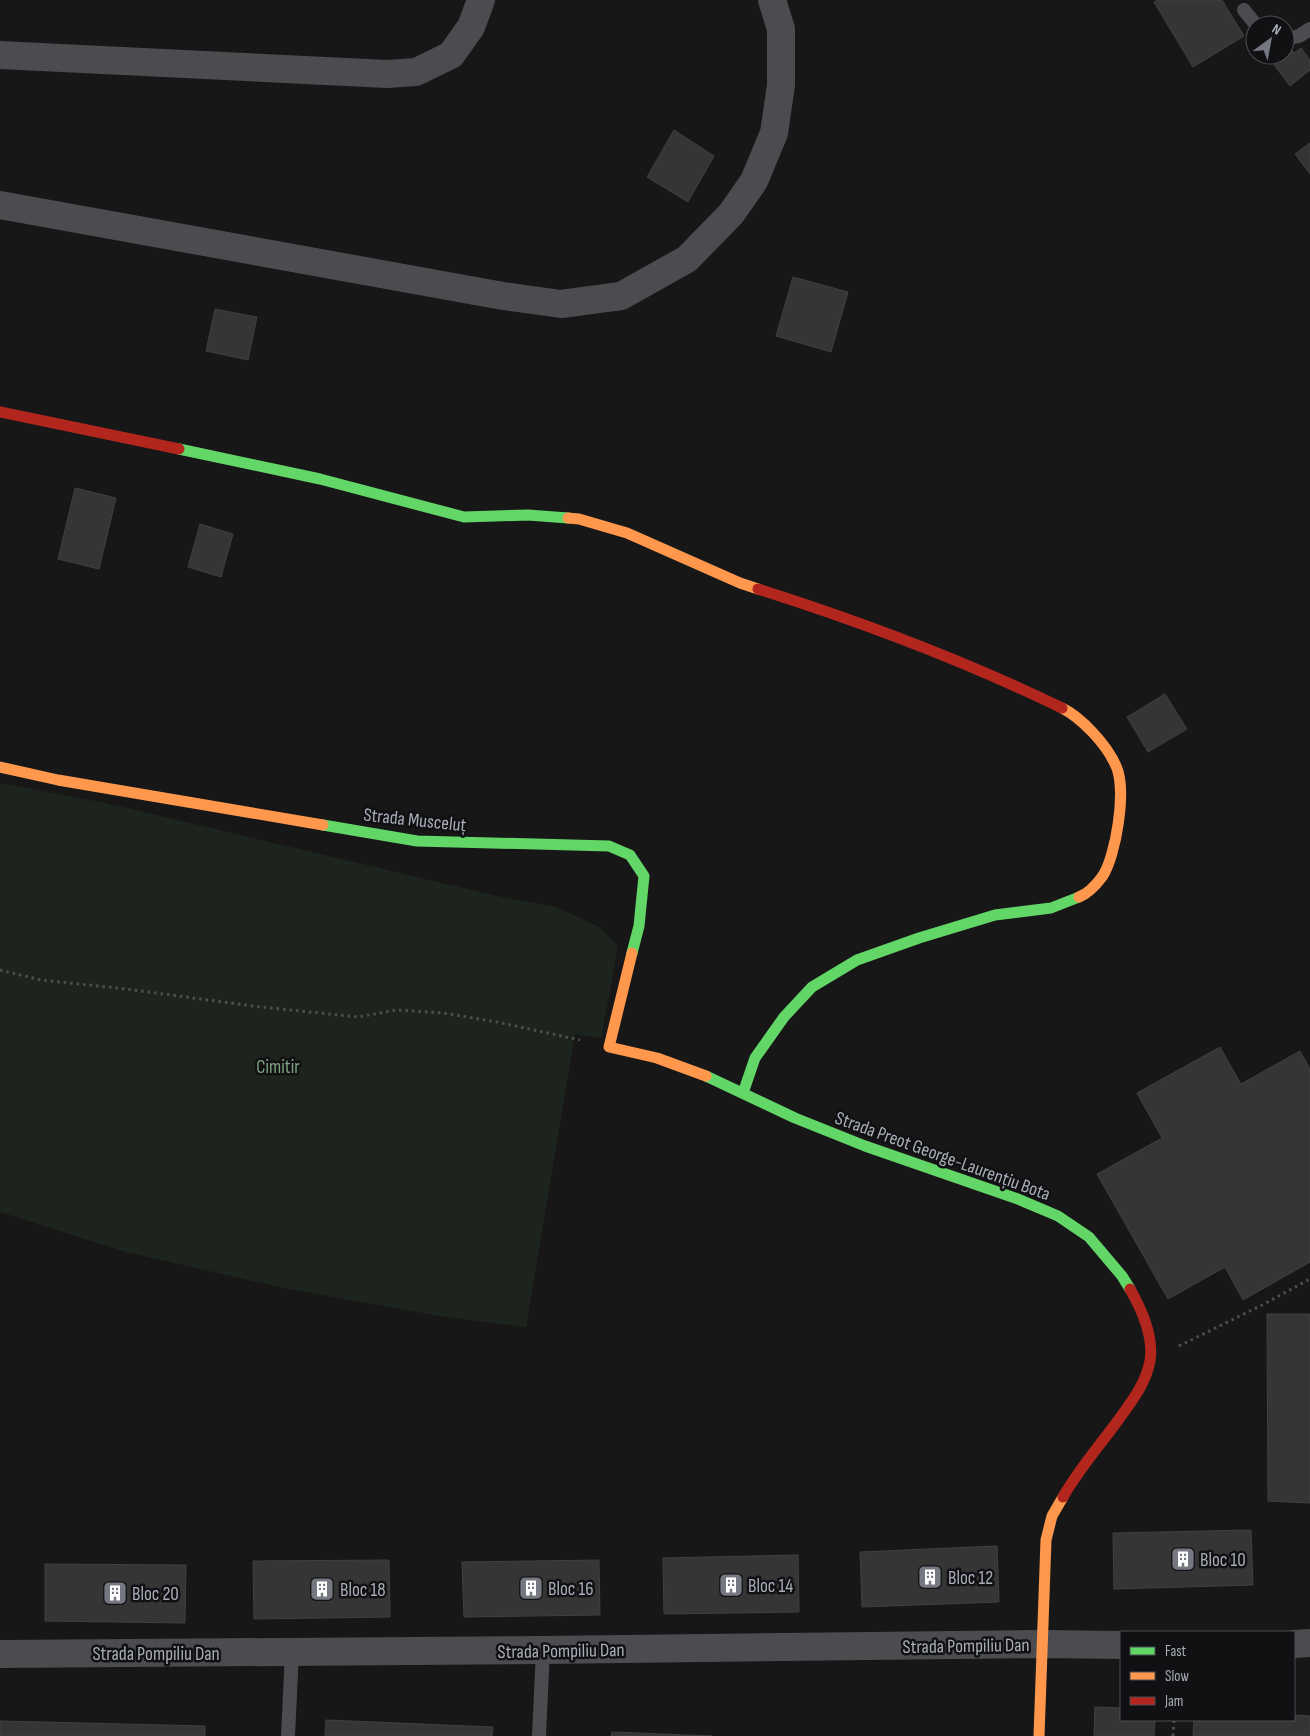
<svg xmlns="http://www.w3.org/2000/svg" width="1310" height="1736" font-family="'Sofia Sans Condensed',sans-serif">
  <rect width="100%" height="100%" fill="#171717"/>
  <path fill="#1d241e" d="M0,783l106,20 391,93 59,11 44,20 18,20 -17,91 -26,-4 -49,293 -87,-11 -156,-28 -157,-36 -126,-40z"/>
  <path fill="#353536" stroke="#3f4043" d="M1158,0h64l22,36 -51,31 -39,-65z
    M1290,48l4,5 7,-5 9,12v10l-20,16 -18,-24 9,-7h4v-3z
    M674,130l40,26 -26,46 -41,-25z
    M1310,143v31l-15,-20z
    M793,277l55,15 -17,60 -55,-16z
    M215,309l42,8 -9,43 -42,-9z
    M75,488l41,10 -17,71 -41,-10z
    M200,524l33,10 -12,43 -33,-10z
    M1165,694l22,35 -39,23 -21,-35z
    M1220,1047l21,37 59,-33 10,18v193l-67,38 -18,-33 -57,32 -71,-125 65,-36 -25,-45z
    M1267,1314h43v189l-42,-2z
    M1251,1530l2,55 -139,4 -1,-56z
    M997,1546l2,56 -137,5 -2,-55z
    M798,1555l1,57 -135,2 -1,-56z
    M389,1560l1,57 -136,2 -1,-58z
    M599,1560l1,55 -136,2 -2,-55z
    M45,1564l141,1 -1,58 -140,-2z
    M1095,1707l26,1v12h34l-1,16h-60z
    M1294,1715l16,1v20h-117l1,-16h100z
    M326,1720l167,7 -1,9h-167z
    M0,1721l205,5v10h-205z
    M612,1732l100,4h-101z"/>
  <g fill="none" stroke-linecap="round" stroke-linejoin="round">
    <path stroke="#4d4e52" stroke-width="3" stroke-dasharray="2.5 4" stroke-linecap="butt" d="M0,970l41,10 77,8 143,19 97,10 38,-7 47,3 54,9 83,18
      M1179,1346l83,-41 48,-26
      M1173,1736l1,-16"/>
    <path stroke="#4b4c50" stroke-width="14" d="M1244,10l12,15
      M1285,39l14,-3 11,-7
      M288,1736l4,-84
      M539,1736l4,-86"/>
    <path stroke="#4b4c50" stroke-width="28" d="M0,55l387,19 29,-2 35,-17 20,-28 10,-27
      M0,205l503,91 58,8 60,-8 66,-37 44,-45 23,-33 20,-48 7,-48v-56l-9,-29
      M1294,1644l16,-1
      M0,1654l543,-4 500,-6 78,1"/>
    <path stroke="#63d668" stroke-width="11" d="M179,449l141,30 144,38 64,-2 40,3
      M323,825l94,16 192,5 21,9 14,21 -5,50 -7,27
      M706,1076l89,42 70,28 153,53 40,17 31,21 33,39 8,13
      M743,1093l12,-35 29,-41 28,-30 45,-27 62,-22 76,-23 56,-7 28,-11"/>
    <path stroke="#ff974d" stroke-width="11" d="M568,518l11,1 48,14 113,50 18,6
      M1062,708c20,10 45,37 54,58 11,23 0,91 -14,111 -6,8 -15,17 -23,20
      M0,767l58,13 265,45
      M632,953l-23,94 48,11 49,18
      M1039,1736l7,-196 6,-24 11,-19"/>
    <path stroke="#b3261e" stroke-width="11" d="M0,412l179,37
      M758,589c104,33 205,71 304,119
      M1063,1497c16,-28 38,-53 56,-78 13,-18 27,-36 31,-58 4,-24 -8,-51 -20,-72"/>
  </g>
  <defs>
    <g id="building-square" transform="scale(1.25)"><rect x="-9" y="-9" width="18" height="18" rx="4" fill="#757880" stroke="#111113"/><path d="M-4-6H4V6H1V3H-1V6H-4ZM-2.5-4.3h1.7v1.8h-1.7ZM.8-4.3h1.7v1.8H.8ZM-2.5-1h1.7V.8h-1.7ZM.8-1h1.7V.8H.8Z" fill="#fff"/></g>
  </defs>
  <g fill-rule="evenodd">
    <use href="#building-square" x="1183" y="1559"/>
    <use href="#building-square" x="930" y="1577"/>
    <use href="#building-square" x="731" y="1585"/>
    <use href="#building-square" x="531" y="1588"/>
    <use href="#building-square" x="322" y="1589"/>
    <use href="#building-square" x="115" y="1593"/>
  </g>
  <g text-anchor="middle" stroke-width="5" stroke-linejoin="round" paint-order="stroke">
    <g font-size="19" fill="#a8adb8" stroke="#111113">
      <text transform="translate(415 819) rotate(6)" y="7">Strada Musceluț</text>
      <text transform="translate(943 1155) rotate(20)" y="7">Strada Preot George-Laurențiu Bota</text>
      <text transform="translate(966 1645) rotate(-1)" y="7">Strada Pompiliu Dan</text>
      <text transform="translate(561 1650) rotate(-1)" y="7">Strada Pompiliu Dan</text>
      <text x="156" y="1660">Strada Pompiliu Dan</text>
    </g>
    <g font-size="19" fill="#7fa381" stroke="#111113">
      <text x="278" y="1073">Cimitir</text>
    </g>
    <g font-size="19" fill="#a8adb8" stroke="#111113" text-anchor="start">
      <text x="1200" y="1566">Bloc 10</text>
      <text x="948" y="1584">Bloc 12</text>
      <text x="748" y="1592">Bloc 14</text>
      <text x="548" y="1595">Bloc 16</text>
      <text x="340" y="1596">Bloc 18</text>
      <text x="132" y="1600">Bloc 20</text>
    </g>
  </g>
  <rect x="1120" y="1631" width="175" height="90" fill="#111113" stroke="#4d4f55"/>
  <rect x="1130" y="1647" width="25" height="8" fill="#63d668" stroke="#4d4f55"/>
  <text x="1165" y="1656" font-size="15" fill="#a8adb8">Fast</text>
  <rect x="1130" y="1672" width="25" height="8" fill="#ff974d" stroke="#4d4f55"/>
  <text x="1165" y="1681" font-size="15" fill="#a8adb8">Slow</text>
  <rect x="1130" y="1697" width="25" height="8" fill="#b3261e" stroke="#4d4f55"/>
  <text x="1165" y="1706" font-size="15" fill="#a8adb8">Jam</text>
  <g transform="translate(1270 40) rotate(32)"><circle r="24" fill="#111113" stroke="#4d4f55"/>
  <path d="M0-4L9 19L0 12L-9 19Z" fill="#757880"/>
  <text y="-8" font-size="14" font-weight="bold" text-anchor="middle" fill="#a8adb8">N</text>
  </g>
</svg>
